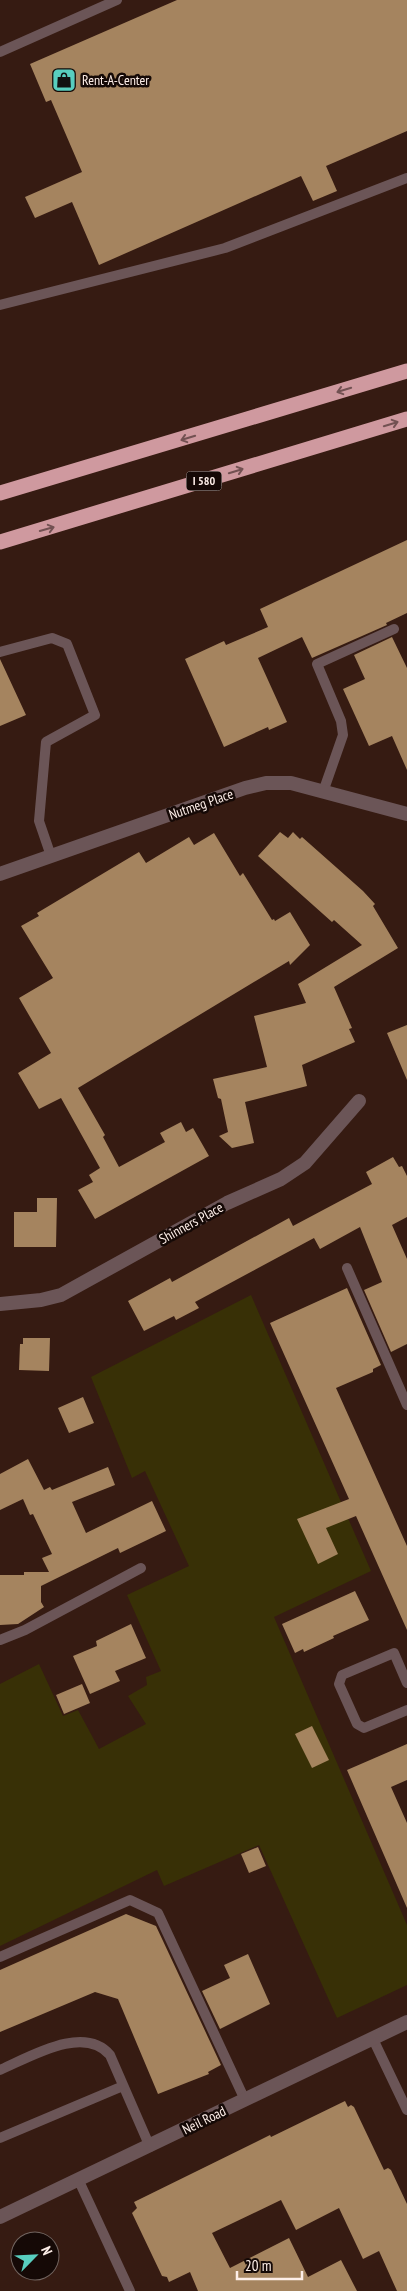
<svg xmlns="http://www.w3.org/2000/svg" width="407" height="2291" font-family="'PT Sans Narrow',sans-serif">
  <rect width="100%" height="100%" fill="#361b12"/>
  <path fill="#383006" d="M251,1295l120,276 -97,46 133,308v60l-70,33 -78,-173 -95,41 -7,-16 -157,76v-262l39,-20 24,52 15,-6 21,39 47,-25 -18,-28 19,-11 -1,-8 15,-6 -34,-76 62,-29 -44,-95 -13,7 -41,-101z"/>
  <path fill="#a5845f" d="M177,0h230v131l-81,35 11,25 -24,10 -12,-25 -202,89 -27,-63 -37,16 -10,-21 57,-25 -31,-72 -5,2 -16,-38z
    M407,540v73l-21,10 1,2 -75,33 -10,-21 -44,21 29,64 -18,8 -1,-3 -44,20 -39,-88 39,-18 2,4 42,-18 -8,-18z
    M392,637l15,31v102l-15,-34 -23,10 -26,-57 22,-10 -11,-24z
    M0,659l26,56 -26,11z
    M280,832l8,6 5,-6 7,7 2,-2 61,54 12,13 -2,2 25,42 -64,39 18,41 -3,1 6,13 -53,23 5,21 -62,16 9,41 -22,5 -13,-12 9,-4 -7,-33 -3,-1 -5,-19 54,-12 -13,-51 52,-13 -8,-19 64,-39 -28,-25 -2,2 -74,-66z
    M214,833l26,43 3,-3 29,47 2,-1 1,2 15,-9 20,33 -20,20 -1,-4 -211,127 27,47 -2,2 16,30 46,-25 -5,-9 21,-11 5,10 7,-4 16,28 -114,63 -17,-29 15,-8 -4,-7 11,-7 -39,-70 -22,11 -21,-36 33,-20 -32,-55 34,-20 -32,-52 18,-10 -2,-3 102,-61 7,11 43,-26 5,8z
    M407,1025v55l-20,-47z
    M393,1157l6,10 3,-1 5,10v41l-15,8 15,34v85l-16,8 -27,-62 18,-8 -22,-55 -40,22 -6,-11 -119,64 4,6 -23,12 -2,-4 -30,15 -16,-30 42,-23 2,4 117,-64 4,8 79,-42 -6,-12z
    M37,1198h20l-1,49h-42v-35h23z
    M347,1288l34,77 -8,4v3l-37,16 71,158v84l-51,-114 -30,12 12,26 -20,10 -21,-45 52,-20 -79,-176z
    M23,1338h27l-1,33 -30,-1 1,-26h3z
    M83,1397l11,26 -25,10 -11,-25z
    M28,1459l16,31 6,-3 2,3 56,-23 7,18 -43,17 14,31 66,-32 14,30 -46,22 -2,-5 -77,38v16l3,5 -26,17 -18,1v-50h24v-3h25l-7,-14 10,-4 -19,-40 -3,1 -7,-16 -23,11v-36z
    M355,1591l14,29 -36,16 1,2 -30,14 -1,-3 -8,4 -13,-29z
    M131,1624l15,34 -31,13 5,10 -30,13 -17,-38 24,-10 -1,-5z
    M82,1684l8,19 -26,11 -8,-19z
    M312,1726l17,34 -17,8 -17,-34z
    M407,1744v36l-16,7 16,36v85l-60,-138z
    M258,1847l8,19 -17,7 -8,-19z
    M126,1914l30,12 65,139 -13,7 1,2 -51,20 -40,-95 -23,-7 -95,40v-62z
    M248,1954l22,50 -50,25 -18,-38 28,-13 -6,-13z
    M345,2101l3,6 3,-2 3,2 30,63 4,-2 3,2 16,34v87h-10l-18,-40 -16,8 -24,-51 -43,22 -15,-30 -69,33 18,35 59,-30 19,39 33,-17 16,31h-159l-8,-19 -21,10 -2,-5 -5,-1 -30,-63 5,-5 -3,-6 136,-67 1,2z"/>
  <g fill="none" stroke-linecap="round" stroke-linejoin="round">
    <path stroke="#6b5557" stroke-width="10" d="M0,52l117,-52
      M0,305l225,-57 182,-70
      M0,652l52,-14 15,6 28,71 -49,27 -7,79 12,35
      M323,792l20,-57 -2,-14 -24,-57 77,-35
      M347,1268l60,137
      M0,1640l25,-10 116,-62
      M407,1683l-13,-30 -52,22 -3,9 18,40 7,4 43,-18
      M0,1957l130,-57 28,13 87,187
      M373,2039l34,71
      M0,2070c30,-13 84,-46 110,-15l40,92
      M0,2138l123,-52
      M79,2181l51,110"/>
    <path stroke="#6b5557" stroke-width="14" d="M0,874l245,-86 21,-5h25l116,31
      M0,1304l41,-4 20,-5 166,-92 54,-24 24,-16 54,-62"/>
    <path stroke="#6b5557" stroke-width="14" d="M0,2217l407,-195"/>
    <path stroke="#cf999f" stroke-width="15" d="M0,493l407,-122
      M0,542l407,-123"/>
  </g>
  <defs><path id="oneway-shaft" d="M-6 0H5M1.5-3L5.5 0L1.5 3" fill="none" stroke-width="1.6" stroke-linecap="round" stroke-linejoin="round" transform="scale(1.25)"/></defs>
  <g stroke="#725152">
    <use href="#oneway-shaft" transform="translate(344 390) rotate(163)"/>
    <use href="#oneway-shaft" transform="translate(391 424) rotate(-17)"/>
    <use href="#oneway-shaft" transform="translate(188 438) rotate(163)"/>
    <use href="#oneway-shaft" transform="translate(236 471) rotate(-17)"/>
    <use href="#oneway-shaft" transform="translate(47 529) rotate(-16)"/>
  </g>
  <defs>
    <g id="shop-square" transform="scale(1.25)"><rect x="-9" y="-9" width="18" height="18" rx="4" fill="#58cebf" stroke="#150906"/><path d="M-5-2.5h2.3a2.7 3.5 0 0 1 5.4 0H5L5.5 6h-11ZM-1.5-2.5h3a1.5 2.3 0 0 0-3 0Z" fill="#111"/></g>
  </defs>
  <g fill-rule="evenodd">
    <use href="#shop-square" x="64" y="80"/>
  </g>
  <g text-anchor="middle" stroke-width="5" stroke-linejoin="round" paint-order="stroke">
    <rect fill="#150906" stroke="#b7a9a4" stroke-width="1" x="186.5" y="471.5" width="35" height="19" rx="4"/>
    <g font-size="12" font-weight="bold" fill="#fdeee8">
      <text x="204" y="485">I 580</text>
    </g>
    <g font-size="14" fill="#fdeee8" stroke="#150906" text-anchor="start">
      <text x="82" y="85">Rent-A-Center</text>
    </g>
    <g font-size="14" fill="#fdeee8" stroke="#150906">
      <text transform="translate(201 804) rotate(-19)" y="5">Nutmeg Place</text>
      <text transform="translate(191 1223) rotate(-29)" y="5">Shinners Place</text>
      <text transform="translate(204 2120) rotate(-26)" y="5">Neil Road</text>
    </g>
  </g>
  <g transform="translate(35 2256) rotate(66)"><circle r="24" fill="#150906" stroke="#726560"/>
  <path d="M0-4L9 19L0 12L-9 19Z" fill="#58cebf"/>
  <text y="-8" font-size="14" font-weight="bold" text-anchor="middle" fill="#fdeee8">N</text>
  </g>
  <path d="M237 2271v8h65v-8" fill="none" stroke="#fdeee8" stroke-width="2.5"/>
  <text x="245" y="2271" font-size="15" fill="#fdeee8" stroke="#150906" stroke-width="4" paint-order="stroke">20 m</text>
</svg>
